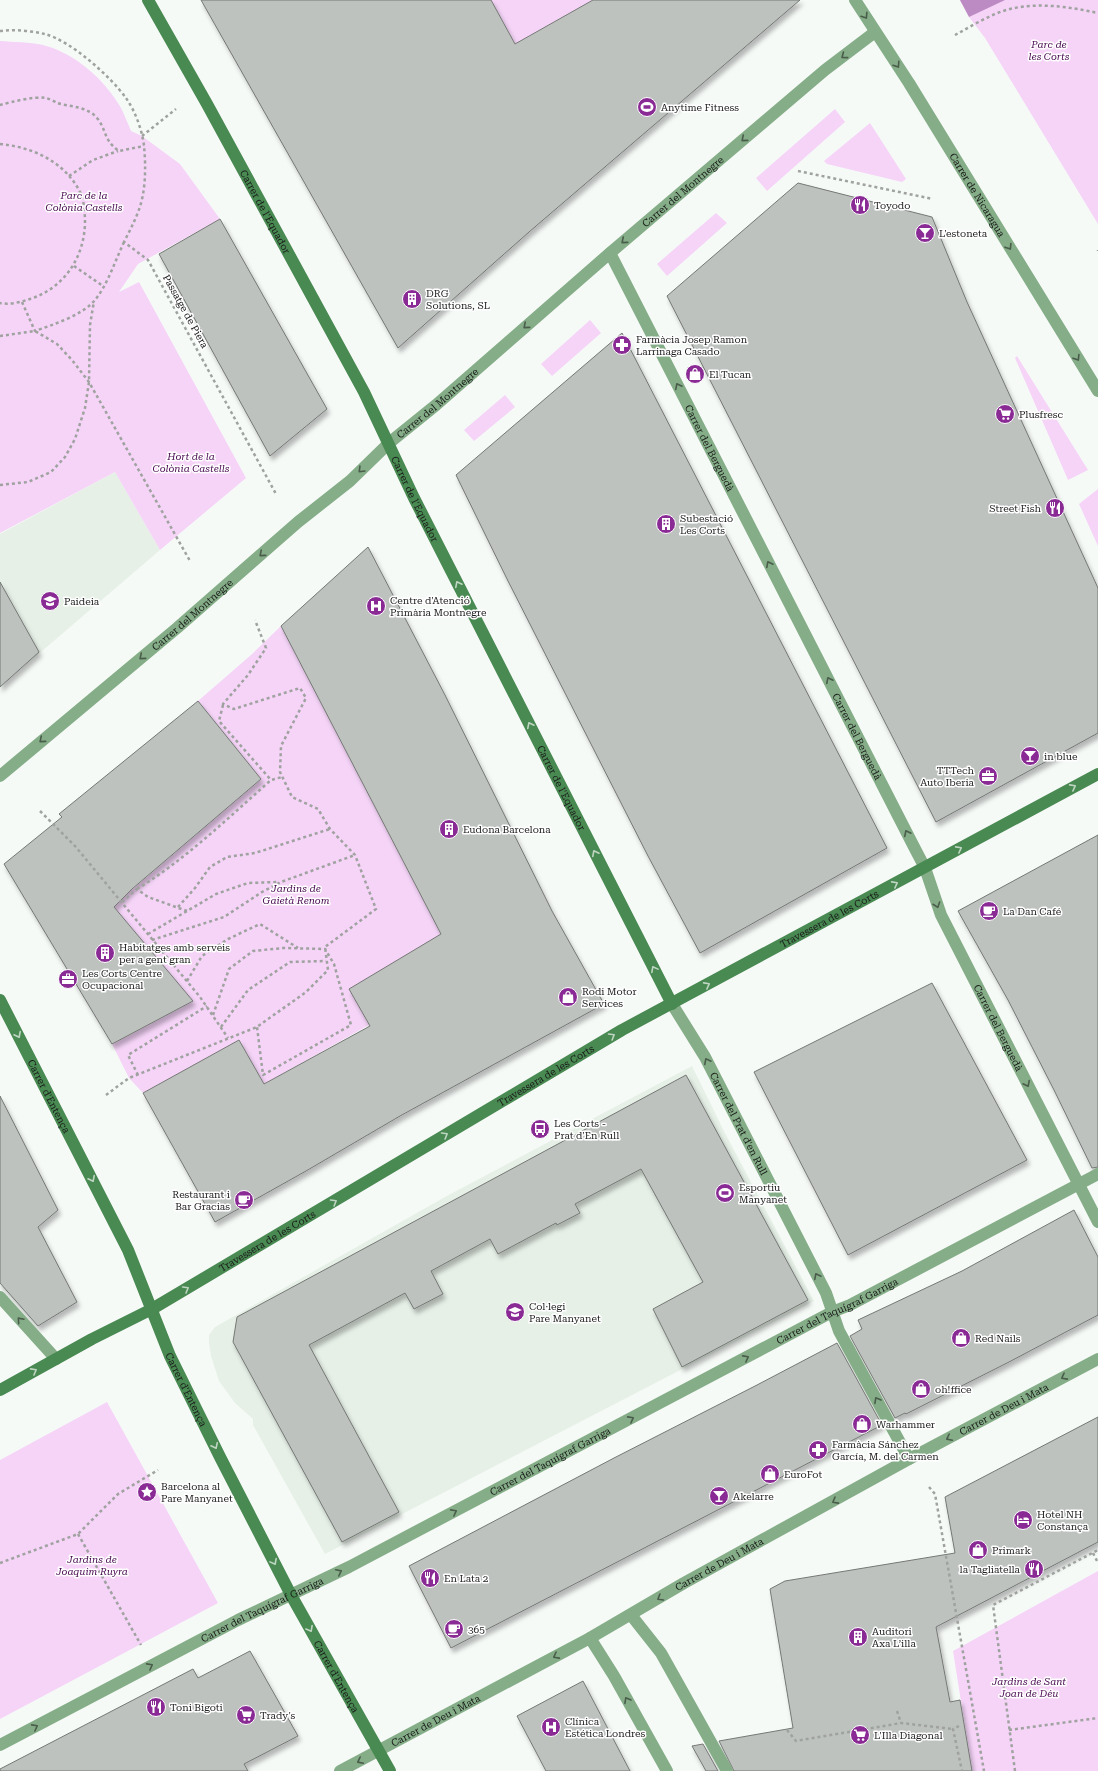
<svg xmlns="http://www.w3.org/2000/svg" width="1098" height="1771" font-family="'Roboto Serif',serif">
  <defs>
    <filter id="shadow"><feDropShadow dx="2.5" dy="4.5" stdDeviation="2" flood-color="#0004"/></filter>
  </defs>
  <rect width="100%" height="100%" fill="#f6faf7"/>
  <path fill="#e6f0e7" d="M115,472l45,78 -160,137v-153z
    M692,1066l32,65 90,170 -489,253 -72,-129v-6l-18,-16 -16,-22 -8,-25 -2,-13v-8l6,-8 230,-130z"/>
  <path fill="#f5d4f8" d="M491,0h102l-78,44z
    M960,0h138v224l-113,-186 -16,-21z
    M0,41c14,1 29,1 43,4 32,8 62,35 78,63 4,8 7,16 10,23l11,5 38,28 40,55 -82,45 -19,28 20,-10 107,196 -86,72 -45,-78 -115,61z
    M835,109l10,13 -78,69 -11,-13z
    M870,123l36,56 -4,3 -75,-18 -3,-3z
    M716,213l11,10 -60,53 -10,-12z
    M590,320l11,13 -49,43 -11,-12z
    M1017,356l71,114 -20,10 -53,-122z
    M505,395l10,12 -41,34 -10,-11z
    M1098,489v57l-19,-42z
    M281,626l160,308 -72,91 -105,59 -25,-44 -96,53 -14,-15 -17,-34 80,-43 -79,-95 148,-127 -63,-78 53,-46z
    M107,1402l111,201 -218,116v-259z
    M1098,1571v200h-126l-19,-120z"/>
  <path fill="#bd8bc3" d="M960,0h45l-36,17z"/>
  <path fill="#bec2bf" stroke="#757875" filter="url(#shadow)" d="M201,0h290l24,44 78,-44h207l-271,232 -131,116z
    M798,183l134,34 35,85 131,286v145l-162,89 -269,-526z
    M220,219l107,190 -57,47 -111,-202z
    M622,333l265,515 -187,105 -52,-97 -140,-275 -52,-106z
    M368,547l77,148 107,216 52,93 -204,112 -94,55 -91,51 -72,-129 96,-53 25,44 106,-58 -21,-37 92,-55 -160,-308z
    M0,582l39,70 -39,35z
    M198,701l63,78 -129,110 -18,18 79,94 -81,43 -108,-180 58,-47 -3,-3z
    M1098,835v332l-6,1 -38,-78 -46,-90 -50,-89z
    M932,983l95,177 -179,95 -94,-183z
    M686,1075l122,225 -126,67 -29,-58 50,-27 -62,-113 -66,35 5,9 -23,12 -1,-2 -58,31 -8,-15 -59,32 12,23 -29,15 -9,-16 -96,52 90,167 -57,30 -109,-200 4,-25z
    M0,1096l58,114 -20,17 39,75 -39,24 -38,-43z
    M1074,1210l24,47v58l-89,47 -103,52 -1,-1 -10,5 -45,-82 12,-7 -4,-9 104,-49z
    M837,1343l45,82 -431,223 -42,-82 205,-108 143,-73z
    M1098,1417v125l-162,85 14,75 10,-2 12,71h-238l-15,-30 74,-13 -23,-139 15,-8 170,-28 -10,-56z
    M250,1651l48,85 -54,28 4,7h-248v-2l193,-100 5,9z
    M583,1681l47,90h-84l-29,-55z
    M703,1744l15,27h-12l-14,-25z"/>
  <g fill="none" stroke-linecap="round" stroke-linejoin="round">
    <path stroke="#9fa29f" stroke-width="2.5" stroke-dasharray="3 3" stroke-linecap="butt" d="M0,31c15,-2 31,0 45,3 26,7 65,42 81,64 9,13 16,31 18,48 2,20 2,47 -6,66 -4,11 -9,20 -14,30l24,18 128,234
      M955,35c17,-9 35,-21 55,-26 28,-7 60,-2 88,4
      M0,105c12,-3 33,-9 46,-7 4,1 8,3 11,5 13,4 30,3 40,15 10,12 6,22 22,33l25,-5
      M142,136l34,-27
      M0,144c32,3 63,17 79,46 5,9 6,22 6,33 -1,35 -21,65 -55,76 -9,3 -20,6 -30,4
      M798,171l135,28
      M69,176l24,-16 25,-9
      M1098,251v-1
      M74,266l29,20
      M22,302l13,29c17,-6 48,-16 60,-31 13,-16 20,-39 29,-58
      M0,336l35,-5 22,13 15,16 17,22 101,179
      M0,485l28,-3 23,-10 14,-15 10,-18 10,-31 4,-26 1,-57 4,-24
      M223,705l-4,16 52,59
      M40,811l35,35 125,151 28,41
      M137,889c49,-30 91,-71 134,-109l11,-3
      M122,902l15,-13 11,8 39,14
      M178,907l17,-19 15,-21 17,-10 28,-4 75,-24
      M148,934l68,-40 32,-11 30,-1
      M152,940l72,-23 38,-25 19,-10 74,-27
      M187,981l15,-25 26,-17 32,-15 38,24
      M213,1015l16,-46 24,-18 30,-3 42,1 9,15 17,61 -88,50 -6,-48
      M221,1027l27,-37 42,-28 36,-1
      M138,1075l-10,-20 79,-49
      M106,1095l23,-17 128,-51 49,-35 22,-22 -3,-23 51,-38 -21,-54 -25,-26 -12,-20 -26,-12 -12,-25 1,-26 25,-48 -6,-10 -66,21 -11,-5 25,-29 18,-27 -11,-28
      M929,1487l6,7 49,277
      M78,1534l63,111
      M1093,1553l5,10
      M0,1563l78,-29 40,-40 40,-24
      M897,1711l4,12
      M959,1726l-6,3 9,42
      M787,1730l9,11 105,-18 52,6
      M1009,1730l89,-12
      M1015,1771l-22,-166 105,-55"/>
    <path stroke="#85ae88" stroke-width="12" d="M631,1615l30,38 66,118"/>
    <g stroke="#85ae88" stroke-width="12">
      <path id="s1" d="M855,0l54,83 189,308"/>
      <path id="s2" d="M610,253l302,590 13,25 16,47 157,307"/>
      <path id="s3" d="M0,776l177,-148 121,-106 52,-41 39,-38 47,-38 174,-152 215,-183 50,-38"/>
      <path id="s4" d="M672,1004l33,53 121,236 13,38 70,128"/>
      <path d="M0,1297l56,62"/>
      <path d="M590,1638l24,38 53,95"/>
      <path id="s5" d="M0,1745l238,-125 111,-53 483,-255 18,-7 248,-131"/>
      <path id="s6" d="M340,1771l250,-133 94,-55 225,-124 189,-100"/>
    </g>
    <g stroke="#498952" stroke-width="12">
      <path id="s7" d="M148,0l59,104 157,288 50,106 258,506"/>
      <path id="s8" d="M0,1000l128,250 42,106 50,101 71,138 99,176"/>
      <path id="s9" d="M0,1390l92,-51 60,-30 470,-279 476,-256"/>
    </g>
  </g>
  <defs><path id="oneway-chevron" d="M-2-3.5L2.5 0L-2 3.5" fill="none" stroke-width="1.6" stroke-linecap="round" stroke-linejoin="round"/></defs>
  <g stroke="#4a5d4b">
    <use href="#oneway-chevron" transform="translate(865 16) rotate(57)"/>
    <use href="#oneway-chevron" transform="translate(844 56) rotate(143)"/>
    <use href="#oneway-chevron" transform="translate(897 65) rotate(57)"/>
    <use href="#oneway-chevron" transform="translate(744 139) rotate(140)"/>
    <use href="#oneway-chevron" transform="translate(624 241) rotate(140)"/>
    <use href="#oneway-chevron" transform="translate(1009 247) rotate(58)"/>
    <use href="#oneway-chevron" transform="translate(526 326) rotate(139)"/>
    <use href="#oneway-chevron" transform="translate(1077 358) rotate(58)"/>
    <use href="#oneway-chevron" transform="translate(678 386) rotate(-117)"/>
    <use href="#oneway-chevron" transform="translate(361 470) rotate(135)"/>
    <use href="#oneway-chevron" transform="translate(262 554) rotate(139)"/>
    <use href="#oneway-chevron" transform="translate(769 564) rotate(-117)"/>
    <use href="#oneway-chevron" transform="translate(142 657) rotate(140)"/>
    <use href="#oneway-chevron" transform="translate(829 680) rotate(-117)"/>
    <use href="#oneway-chevron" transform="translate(42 740) rotate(140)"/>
    <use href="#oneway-chevron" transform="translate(907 833) rotate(-117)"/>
    <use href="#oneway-chevron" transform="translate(937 905) rotate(71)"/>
    <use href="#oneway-chevron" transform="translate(707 1061) rotate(-117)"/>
    <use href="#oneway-chevron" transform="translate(1027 1084) rotate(63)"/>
    <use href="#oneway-chevron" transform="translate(817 1276) rotate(-117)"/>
    <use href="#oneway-chevron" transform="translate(20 1320) rotate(-131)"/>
    <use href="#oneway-chevron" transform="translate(746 1358) rotate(-28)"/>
    <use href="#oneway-chevron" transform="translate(1064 1377) rotate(152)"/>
    <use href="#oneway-chevron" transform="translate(877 1400) rotate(-119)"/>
    <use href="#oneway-chevron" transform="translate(631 1419) rotate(-28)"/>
    <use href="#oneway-chevron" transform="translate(949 1438) rotate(153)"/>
    <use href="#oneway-chevron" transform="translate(835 1501) rotate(151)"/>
    <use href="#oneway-chevron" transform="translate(454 1512) rotate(-28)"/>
    <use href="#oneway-chevron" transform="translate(339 1572) rotate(-26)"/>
    <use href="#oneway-chevron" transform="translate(660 1598) rotate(149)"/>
    <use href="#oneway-chevron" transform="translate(556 1656) rotate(152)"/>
    <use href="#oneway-chevron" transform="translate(150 1666) rotate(-28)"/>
    <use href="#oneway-chevron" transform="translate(627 1700) rotate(-119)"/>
    <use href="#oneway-chevron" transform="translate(35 1727) rotate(-28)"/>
    <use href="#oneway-chevron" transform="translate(360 1761) rotate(153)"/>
  </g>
  <g stroke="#bfd6c2">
    <use href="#oneway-chevron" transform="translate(458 584) rotate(-117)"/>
    <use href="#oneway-chevron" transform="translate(530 725) rotate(-117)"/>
    <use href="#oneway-chevron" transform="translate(1073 787) rotate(-28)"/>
    <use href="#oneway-chevron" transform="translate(959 849) rotate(-28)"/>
    <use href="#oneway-chevron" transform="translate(595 853) rotate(-117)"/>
    <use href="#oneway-chevron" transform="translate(895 884) rotate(-28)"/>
    <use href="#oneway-chevron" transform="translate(654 969) rotate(-118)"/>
    <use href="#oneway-chevron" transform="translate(707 985) rotate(-28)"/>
    <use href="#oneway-chevron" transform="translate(18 1035) rotate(63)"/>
    <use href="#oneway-chevron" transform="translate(612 1036) rotate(-31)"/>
    <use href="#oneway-chevron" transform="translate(445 1135) rotate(-31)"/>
    <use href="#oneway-chevron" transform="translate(92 1179) rotate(63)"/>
    <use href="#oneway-chevron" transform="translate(334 1202) rotate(-31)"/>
    <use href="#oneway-chevron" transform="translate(186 1289) rotate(-30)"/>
    <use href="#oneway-chevron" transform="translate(34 1371) rotate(-29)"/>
    <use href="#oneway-chevron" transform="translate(215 1446) rotate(64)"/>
    <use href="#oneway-chevron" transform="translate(274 1562) rotate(62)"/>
    <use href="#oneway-chevron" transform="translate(310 1629) rotate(61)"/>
  </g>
  <defs>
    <g id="stadium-disc" transform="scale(1)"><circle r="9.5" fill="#8a2b95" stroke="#fff"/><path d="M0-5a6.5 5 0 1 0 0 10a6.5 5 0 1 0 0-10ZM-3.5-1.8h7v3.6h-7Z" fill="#fff"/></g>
    <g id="restaurant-disc" transform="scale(1)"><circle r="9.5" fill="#8a2b95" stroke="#fff"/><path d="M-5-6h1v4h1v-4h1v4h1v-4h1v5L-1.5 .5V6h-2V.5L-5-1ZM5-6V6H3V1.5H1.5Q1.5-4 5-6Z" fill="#fff"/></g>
    <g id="bar-disc" transform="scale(1)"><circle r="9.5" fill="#8a2b95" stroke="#fff"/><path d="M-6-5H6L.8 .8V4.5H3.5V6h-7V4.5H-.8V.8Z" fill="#fff"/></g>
    <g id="building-disc" transform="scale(1)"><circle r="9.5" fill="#8a2b95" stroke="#fff"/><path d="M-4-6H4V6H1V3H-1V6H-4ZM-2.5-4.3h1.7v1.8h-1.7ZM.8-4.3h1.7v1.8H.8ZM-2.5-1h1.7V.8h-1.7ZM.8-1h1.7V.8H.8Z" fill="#fff"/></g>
    <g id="pharmacy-disc" transform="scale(1)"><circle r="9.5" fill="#8a2b95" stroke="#fff"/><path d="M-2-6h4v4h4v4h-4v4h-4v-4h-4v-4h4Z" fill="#fff"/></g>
    <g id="shop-disc" transform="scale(1)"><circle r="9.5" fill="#8a2b95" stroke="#fff"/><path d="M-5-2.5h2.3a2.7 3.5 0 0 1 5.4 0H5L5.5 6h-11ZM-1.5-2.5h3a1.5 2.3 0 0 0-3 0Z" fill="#fff"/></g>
    <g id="supermarket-disc" transform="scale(1)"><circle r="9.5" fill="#8a2b95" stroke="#fff"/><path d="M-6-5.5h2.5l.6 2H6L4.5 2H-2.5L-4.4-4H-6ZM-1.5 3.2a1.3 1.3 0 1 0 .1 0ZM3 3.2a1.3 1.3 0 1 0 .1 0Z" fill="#fff"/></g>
    <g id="school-disc" transform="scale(1)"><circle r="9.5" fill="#8a2b95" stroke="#fff"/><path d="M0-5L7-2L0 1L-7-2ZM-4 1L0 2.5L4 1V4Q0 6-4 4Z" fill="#fff"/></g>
    <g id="hospital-disc" transform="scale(1)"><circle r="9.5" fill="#8a2b95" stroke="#fff"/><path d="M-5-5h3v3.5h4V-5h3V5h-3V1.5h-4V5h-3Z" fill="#fff"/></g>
    <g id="office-disc" transform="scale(1)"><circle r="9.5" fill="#8a2b95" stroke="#fff"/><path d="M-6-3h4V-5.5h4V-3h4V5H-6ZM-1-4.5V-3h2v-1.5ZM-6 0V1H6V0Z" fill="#fff"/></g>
    <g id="cafe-disc" transform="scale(1)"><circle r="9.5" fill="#8a2b95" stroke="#fff"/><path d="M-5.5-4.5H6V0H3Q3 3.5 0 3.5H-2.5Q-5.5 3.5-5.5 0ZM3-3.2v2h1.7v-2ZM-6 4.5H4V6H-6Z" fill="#fff"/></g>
    <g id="bus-disc" transform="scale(1)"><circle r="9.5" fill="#8a2b95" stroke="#fff"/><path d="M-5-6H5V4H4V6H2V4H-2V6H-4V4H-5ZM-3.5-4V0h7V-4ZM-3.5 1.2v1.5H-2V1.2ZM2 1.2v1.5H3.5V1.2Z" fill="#fff"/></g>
    <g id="sight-disc" transform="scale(1)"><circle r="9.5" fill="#8a2b95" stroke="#fff"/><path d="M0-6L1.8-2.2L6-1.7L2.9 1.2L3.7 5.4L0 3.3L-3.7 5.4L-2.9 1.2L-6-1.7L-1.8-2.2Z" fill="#fff"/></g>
    <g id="hotel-disc" transform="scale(1)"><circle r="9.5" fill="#8a2b95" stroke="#fff"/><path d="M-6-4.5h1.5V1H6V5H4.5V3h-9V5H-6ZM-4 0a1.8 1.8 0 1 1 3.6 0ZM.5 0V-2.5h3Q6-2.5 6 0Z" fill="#fff"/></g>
  </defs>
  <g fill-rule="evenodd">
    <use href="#stadium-disc" x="647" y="107"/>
    <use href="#restaurant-disc" x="860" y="205"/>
    <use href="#bar-disc" x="925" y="233"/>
    <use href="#building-disc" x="412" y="299"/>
    <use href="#pharmacy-disc" x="622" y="345"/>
    <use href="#shop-disc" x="695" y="374"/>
    <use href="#supermarket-disc" x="1005" y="414"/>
    <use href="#restaurant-disc" x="1055" y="508"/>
    <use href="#building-disc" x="666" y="524"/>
    <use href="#school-disc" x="50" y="601"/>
    <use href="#hospital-disc" x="376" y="606"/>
    <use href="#bar-disc" x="1030" y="756"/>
    <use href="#office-disc" x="988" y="776"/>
    <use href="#building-disc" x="449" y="829"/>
    <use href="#cafe-disc" x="989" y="911"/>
    <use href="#building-disc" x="105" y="953"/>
    <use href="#office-disc" x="68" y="979"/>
    <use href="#shop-disc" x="568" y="997"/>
    <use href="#bus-disc" x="540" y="1129"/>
    <use href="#stadium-disc" x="725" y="1193"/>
    <use href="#cafe-disc" x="244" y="1200"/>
    <use href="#school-disc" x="515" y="1312"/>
    <use href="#shop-disc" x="961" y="1338"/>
    <use href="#shop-disc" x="921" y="1389"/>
    <use href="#shop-disc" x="862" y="1424"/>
    <use href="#pharmacy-disc" x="818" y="1450"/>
    <use href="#shop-disc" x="770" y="1474"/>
    <use href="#sight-disc" x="147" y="1492"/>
    <use href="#bar-disc" x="719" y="1496"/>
    <use href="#hotel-disc" x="1023" y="1520"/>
    <use href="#shop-disc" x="978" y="1550"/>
    <use href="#restaurant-disc" x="1034" y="1569"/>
    <use href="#restaurant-disc" x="430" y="1578"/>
    <use href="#cafe-disc" x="454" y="1629"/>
    <use href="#building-disc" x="858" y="1637"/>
    <use href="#restaurant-disc" x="156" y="1707"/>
    <use href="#supermarket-disc" x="246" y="1715"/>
    <use href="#hospital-disc" x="551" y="1727"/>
    <use href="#supermarket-disc" x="860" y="1735"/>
  </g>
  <g text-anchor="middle" stroke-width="3" stroke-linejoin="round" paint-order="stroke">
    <g font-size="10" font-style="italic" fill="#46064e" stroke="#fff">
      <text x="1049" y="48">Parc de<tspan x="1049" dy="12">les Corts</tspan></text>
      <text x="84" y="199">Parc de la<tspan x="84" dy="12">Colònia Castells</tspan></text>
      <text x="191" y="460">Hort de la<tspan x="191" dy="12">Colònia Castells</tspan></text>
      <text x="296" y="892">Jardins de<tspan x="296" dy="12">Gaietà Renom</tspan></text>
      <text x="92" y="1563">Jardins de<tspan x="92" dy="12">Joaquim Ruyra</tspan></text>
      <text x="1029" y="1685">Jardins de Sant<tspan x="1029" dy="12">Joan de Déu</tspan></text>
    </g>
    <g font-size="10" fill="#191b19" stroke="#fff" text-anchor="start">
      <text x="661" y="111">Anytime Fitness</text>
      <text x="874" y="209">Toyodo</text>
      <text x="939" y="237">L'estoneta</text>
      <text x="426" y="297">DRG<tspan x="426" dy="12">Solutions, SL</tspan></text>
      <text x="636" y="343">Farmàcia Josep Ramon<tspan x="636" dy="12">Larrinaga Casado</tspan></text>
      <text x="709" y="378">El Tucan</text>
      <text x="1019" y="418">Plusfresc</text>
      <text x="1041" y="512" text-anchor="end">Street Fish</text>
      <text x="680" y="522">Subestació<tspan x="680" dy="12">Les Corts</tspan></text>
      <text x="390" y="604">Centre d'Atenció<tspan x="390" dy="12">Primària Montnegre</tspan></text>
      <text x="64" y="605">Paideia</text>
      <text x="1044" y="760">in blue</text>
      <text x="974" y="774" text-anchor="end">TTTech<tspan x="974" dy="12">Auto Iberia</tspan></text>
      <text x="463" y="833">Eudona Barcelona</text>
      <text x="1003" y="915">La Dan Café</text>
      <text x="119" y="951">Habitatges amb serveis<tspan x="119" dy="12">per a gent gran</tspan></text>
      <text x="82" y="977">Les Corts Centre<tspan x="82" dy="12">Ocupacional</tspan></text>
      <text x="582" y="995">Rodi Motor<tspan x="582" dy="12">Services</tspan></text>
      <text x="554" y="1127">Les Corts -<tspan x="554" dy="12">Prat d'En Rull</tspan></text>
      <text x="739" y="1191">Esportiu<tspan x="739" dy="12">Manyanet</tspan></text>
      <text x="230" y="1198" text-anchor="end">Restaurant i<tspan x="230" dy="12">Bar Gracias</tspan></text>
      <text x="529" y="1310">Col·legi<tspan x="529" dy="12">Pare Manyanet</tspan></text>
      <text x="975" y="1342">Red Nails</text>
      <text x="935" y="1393">oh!ffice</text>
      <text x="876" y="1428">Warhammer</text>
      <text x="832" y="1448">Farmàcia Sánchez<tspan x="832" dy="12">García, M. del Carmen</tspan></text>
      <text x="784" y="1478">EuroFot</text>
      <text x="161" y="1490">Barcelona al<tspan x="161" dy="12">Pare Manyanet</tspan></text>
      <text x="733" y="1500">Akelarre</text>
      <text x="1037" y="1518">Hotel NH<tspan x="1037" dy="12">Constança</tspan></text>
      <text x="992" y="1554">Primark</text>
      <text x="1020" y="1573" text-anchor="end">la Tagliatella</text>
      <text x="444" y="1582">En Lata 2</text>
      <text x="468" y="1633">365</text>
      <text x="872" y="1635">Auditori<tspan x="872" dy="12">Axa L’illa</tspan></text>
      <text x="170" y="1711">Toni Bigoti</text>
      <text x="260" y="1719">Trady's</text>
      <text x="565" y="1725">Clínica<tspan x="565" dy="12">Estética Londres</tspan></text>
      <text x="874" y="1739">L'Illa Diagonal</text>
    </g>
    <g font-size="10" fill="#191b19" stroke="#fff">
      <text dy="4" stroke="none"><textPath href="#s3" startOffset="899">Carrer del Montnegre</textPath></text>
      <text dy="4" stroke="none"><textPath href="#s1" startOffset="230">Carrer de Nicaragua</textPath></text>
      <text dy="4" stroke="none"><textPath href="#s7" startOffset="242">Carrer de l'Equador</textPath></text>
      <text transform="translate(186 311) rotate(61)" y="4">Passatge de Piera</text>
      <text dy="4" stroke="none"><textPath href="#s3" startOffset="575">Carrer del Montnegre</textPath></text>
      <text dy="4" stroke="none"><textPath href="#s2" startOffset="219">Carrer del Berguedà</textPath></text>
      <text dy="4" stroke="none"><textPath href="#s7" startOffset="566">Carrer de l'Equador</textPath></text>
      <text dy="4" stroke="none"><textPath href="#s3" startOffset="251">Carrer del Montnegre</textPath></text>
      <text dy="4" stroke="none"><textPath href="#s2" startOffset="543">Carrer del Berguedà</textPath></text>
      <text dy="4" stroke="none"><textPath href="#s7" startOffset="890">Carrer de l'Equador</textPath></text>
      <text dy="4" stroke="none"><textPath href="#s9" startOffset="954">Travessera de les Corts</textPath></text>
      <text dy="4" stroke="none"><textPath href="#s2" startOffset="867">Carrer del Berguedà</textPath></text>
      <text dy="4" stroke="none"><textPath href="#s9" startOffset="630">Travessera de les Corts</textPath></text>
      <text dy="4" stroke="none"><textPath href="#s8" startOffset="108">Carrer d'Entença</textPath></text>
      <text dy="4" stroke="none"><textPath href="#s4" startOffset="137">Carrer del Prat d'en Rull</textPath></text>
      <text dy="4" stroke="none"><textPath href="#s9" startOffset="306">Travessera de les Corts</textPath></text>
      <text dy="4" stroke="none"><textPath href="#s5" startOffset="943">Carrer del Taquígraf Garriga</textPath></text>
      <text dy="4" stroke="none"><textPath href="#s8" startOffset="432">Carrer d'Entença</textPath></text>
      <text dy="4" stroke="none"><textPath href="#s6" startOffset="756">Carrer de Deu i Mata</textPath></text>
      <text dy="4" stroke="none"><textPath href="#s5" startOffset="619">Carrer del Taquígraf Garriga</textPath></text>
      <text dy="4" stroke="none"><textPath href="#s6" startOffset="432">Carrer de Deu i Mata</textPath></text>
      <text dy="4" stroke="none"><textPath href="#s5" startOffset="295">Carrer del Taquígraf Garriga</textPath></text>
      <text dy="4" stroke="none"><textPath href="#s8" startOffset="756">Carrer d'Entença</textPath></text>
      <text dy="4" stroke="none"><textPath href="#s6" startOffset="108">Carrer de Deu i Mata</textPath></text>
    </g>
  </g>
</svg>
